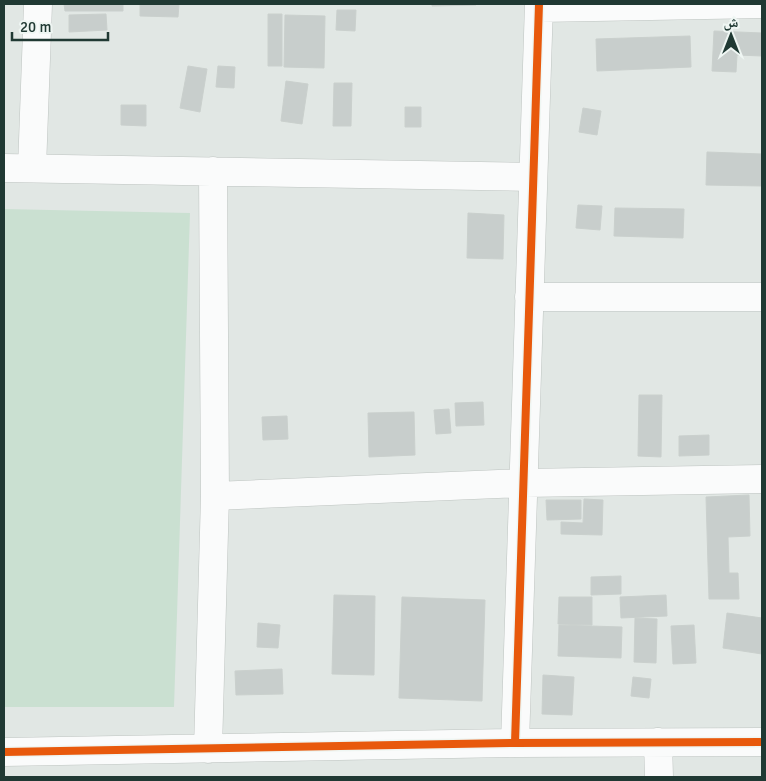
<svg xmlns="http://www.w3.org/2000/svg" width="766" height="781" font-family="Signika,'Noto Naskh Arabic',sans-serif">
  <rect width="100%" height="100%" fill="#e1e7e4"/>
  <path fill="#cae0d1" d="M4,209l186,4 -16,494h-170z"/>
  <path fill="#c8cecc" stroke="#cad0cd" d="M64,4h59v7h-58z
    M140,4h39l-1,13 -38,-1z
    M432,4h44v1l-44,1z
    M337,10h19l-1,21 -19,-1z
    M106,14l1,16 -38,2v-17z
    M268,14h14v52h-14z
    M285,15l40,1 -1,52 -40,-1z
    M714,31l48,2v23l-25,-1 -1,17 -24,-1z
    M690,36l1,31 -94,4 -1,-32z
    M188,66l19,3 -7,43 -20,-4z
    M218,66l17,1 -1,21 -18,-1z
    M286,81l22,3 -6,40 -21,-3z
    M334,83h18l-1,43h-18z
    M121,105h25v21l-25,-1z
    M405,107h16v20h-16z
    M583,108l18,3 -4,24 -18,-3z
    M707,152l55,2v32l-56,-1z
    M578,205l24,1 -2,24 -24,-2z
    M615,208l69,1 -1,29 -69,-2z
    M468,213l36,2 -1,44 -36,-1z
    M639,395h23l-1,62 -23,-1z
    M483,402l1,23 -28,1 -1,-23z
    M449,409l2,24 -15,1 -2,-24z
    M414,412l1,43 -46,2 -1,-44z
    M287,416l1,23 -25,1 -1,-23z
    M709,435v20l-30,1v-20z
    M749,495l1,41 -22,1 1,36h9l1,26h-30l-3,-102z
    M584,499l19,1 -1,35 -41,-1v-12l22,1z
    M546,500h35v19l-34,1z
    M621,576v18l-30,1v-18z
    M334,595l41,1 -1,79 -42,-1z
    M666,595l1,21 -46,2 -1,-21z
    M402,597l83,3 -3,101 -83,-3z
    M559,597h33v28l-34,-1z
    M727,613l35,5v36l-39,-6z
    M635,618l22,1 -1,44 -22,-1z
    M258,623l22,2 -2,23 -21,-1z
    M559,625l63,2 -1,31 -63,-2z
    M694,625l2,38 -23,1 -2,-38z
    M282,669l1,25 -47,1 -1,-24z
    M543,675l31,2 -2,38 -30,-1z
    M633,677l18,2 -2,19 -18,-2z"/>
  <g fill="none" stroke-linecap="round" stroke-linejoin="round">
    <g stroke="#bec4c1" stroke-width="29">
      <path id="minor" d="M539,8l223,-4
        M4,168l529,9
        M32,168l6,-164
        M529,297h233
        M215,496l309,-13 238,-4
        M658,742l1,35
        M515,743l24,-739
        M208,749l7,-253 -2,-325
        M4,752l511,-9 247,-1"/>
    </g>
    <use href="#minor" stroke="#fafbfb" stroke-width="28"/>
    <g stroke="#eff6f3" stroke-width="11">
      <path id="cycleway" d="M515,743l24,-739
        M4,752l511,-9 247,-1"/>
    </g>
    <use href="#cycleway" stroke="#e8590c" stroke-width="8"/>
  </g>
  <rect width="766" height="781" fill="none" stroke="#203933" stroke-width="10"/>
  <g transform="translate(731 35)" stroke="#eff6f3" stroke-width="4" paint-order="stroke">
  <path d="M0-4L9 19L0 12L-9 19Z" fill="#203933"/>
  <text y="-8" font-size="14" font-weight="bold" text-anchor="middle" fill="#203933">ش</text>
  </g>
  <path d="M12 32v8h96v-8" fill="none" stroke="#203933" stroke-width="2.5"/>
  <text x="20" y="32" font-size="15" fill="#203933" stroke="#eff6f3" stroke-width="4" paint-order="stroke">20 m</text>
</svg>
